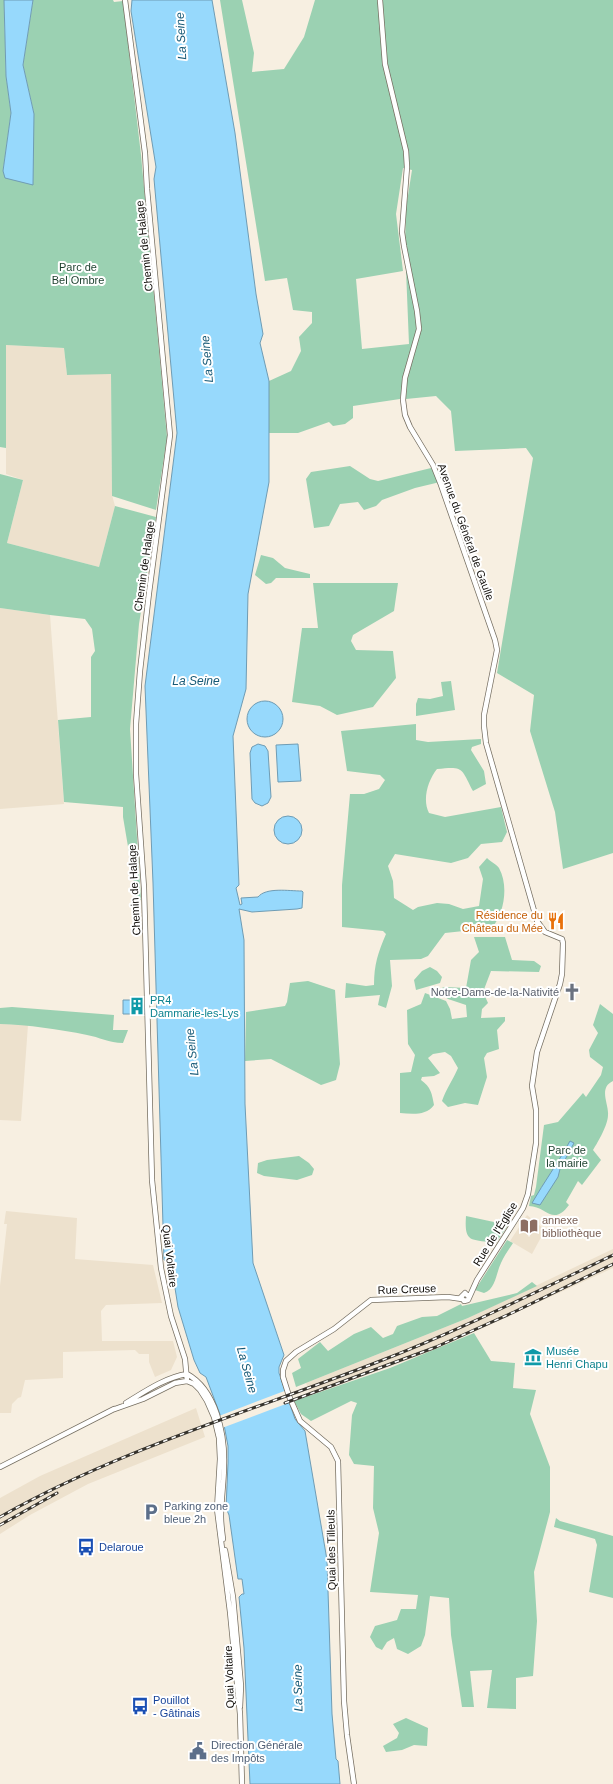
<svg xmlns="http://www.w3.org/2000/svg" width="613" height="1784" font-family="Helvetica,sans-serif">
  <rect width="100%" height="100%" fill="#f7efe1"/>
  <path fill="#ede1cd" d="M6,345l58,3 3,27 44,-2 1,122 3,11 -16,61 -92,-24 16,-63 -17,-6z
    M0,608l50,7 14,189 -64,5z
    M0,1024l28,1 -7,96 -21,-1z
    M6,1211l71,7 -2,41 78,6 9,38 -56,2 -5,6 1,30h71l4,16 -6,13 -16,7 -6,-15v-8h-10l-4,-4 -72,2v26l-38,2 -4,17 -3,1 -6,6 -1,9h-11v-127l7,-62h-3z
    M527,1215l18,15 -13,24 -22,-13z
    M613,1249v19l-181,83 -121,44 -5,-12 162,-65z
    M196,1408l9,29 -117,47 -58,31 -30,19v-36l40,-22z"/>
  <path fill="#9bd1b2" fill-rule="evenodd" d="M0,0h4l2,76 5,37 -8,58 31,-57 -11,-49 10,-65h80l1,2 9,-1 18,154 26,282 -11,73 -44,-14 -1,-122 -44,1 -3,-27 -58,-3v103l-6,-1z
    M220,0h22l12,53 -2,19 32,-3 20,-32 11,-37h298v853l-50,16 -8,-57 -25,-81 4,-36 -37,-22 36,-215 -7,-10 -71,3 -4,-40 -15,-15 -30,3 2,-41 -8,41 -47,7v12l-8,6 -12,2 -4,-4 -31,11h-29v-52l22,-10 10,-20 -2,-14 13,-14v-11l-19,-2 -6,-32 -22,3zM403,168l9,2 -6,38 -1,37 4,99 -47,5 -6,-70 47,-8 -7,-57z
    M350,466l20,13 8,2 53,-13 9,14 -25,6 -33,12 -6,6 -12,4 -6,-8 -18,2 -11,22 -15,2 -8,-49 5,-7z
    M0,474l23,6 -16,63 92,24 16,-61 41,11 -17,107 -9,105 11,171h-4l-14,-83v-10l-59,-5 -6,-82 33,-3v-60l4,-6 -3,-22 -7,-10 -35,-4 -50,-7z
    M261,555l12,3 12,10 25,6v4h-34l-5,5 -5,1 -11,-9z
    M313,583h85l-4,28 -41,24 -2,6 5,9 37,1 3,27 -23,29 -36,8 -17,-9 -28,-4 10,-74h16z
    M451,681l4,29 -39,6v-12l2,-6 12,1 13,-3 -2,-14z
    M416,724v16l12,2 53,-3v5l-9,3 -1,3 13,21 2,13 -13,7c-12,-23 -9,-25 -36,-22 -9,11 -15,31 -8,44l16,4 56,-10 6,25 -5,10 -21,2 -13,14 -17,5 -56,-9 -7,12 5,15 1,17 19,12 5,-3 19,-4 12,1 14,5 16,-3 4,-27 -4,-12 8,-9c3,3 10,7 12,10 10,18 5,46 -7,60l-47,5 -17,23 -7,3 -31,1 2,26 -6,22 -8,-3 2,-10 -35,3 1,-15 20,3 8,-1c0,-21 4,-32 12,-51l-3,-3 -41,-4v-42l8,-91h14l15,-5 6,-9 -5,-5 -33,-4 -6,-40z
    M474,937h31l7,23 22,1 7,5 -2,6 -48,-1 -8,21 5,11 -6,6 -1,9 24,-1v4l-8,9 2,19 -12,4 -3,5 3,19 -9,28 -13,-2 -17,4 -6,-6c4,-12 11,-21 16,-33l-7,-12 -6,-4 -12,2 -5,4 12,15 -6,3 -12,1 -1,3c10,7 11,14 13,25 -8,11 -22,9 -34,8v-40l11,-1 4,-17 -7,-11 -1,-34 14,-6 4,-11 21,8 4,8 2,10 15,-2 -1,-12 -18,-6 -11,-8 1,-2 7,-2 21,1 5,-28 8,-8z
    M430,967l7,4 5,6 -2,6 -24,7 -2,-10 8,-9z
    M308,981l27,9 5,74 -4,16 -15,5 -50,-26 -26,2 1,-49 39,-6 2,-4 3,-19z
    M600,1004l13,10v67c-15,7 -4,23 -5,34 0,10 -10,27 -15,35l8,10 -19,25 -4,-4 -12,21 3,3c-16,22 -23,1 -40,1l2,-10 3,-1 2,-8 8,-62 14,-3 25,-29 3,4 15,-22 2,-8 -13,-10 -1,-7 9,-17 -5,-8z
    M12,1007l102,8 -1,15h15l-5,13c-14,0 -24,-6 -36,-8 -29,-6 -58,-10 -87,-11v-16z
    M299,1156l10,7 5,6 -2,6 -15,5 -33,-4 -7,-3 1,-10 9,-3z
    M466,1216l42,9 -12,18c-25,-4 -32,1 -30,-27z
    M507,1240l6,3c-4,6 -9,13 -12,20 -5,10 -5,26 -17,30l-9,-3z
    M532,1282l5,4 -69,32 -172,69 -4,-14 9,-5 -3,-9 22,-17 8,9 26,-17 17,-7 12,11 10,-4 4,-8 25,-9 15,-1 24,-12 1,2 55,-13z
    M474,1333l17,28 24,2 -2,25 23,2 -6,24 20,53v45l-16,60 3,49 -4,55 -17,2v31l-29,-1 5,-38 -22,1 4,36h-12l-11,-72 -2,-37 -19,-2 -5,39 -4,11 -13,8 -11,-5 -3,-11 -7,4 -5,8 -6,-3 -6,-10 5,-11 22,-6 4,-11h15l2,-14 -48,-3 9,-59 -6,-25 1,-42 -20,-2 -5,-9 3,-40 5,-12 -6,-2 -40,20 -10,-7 -7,-13 96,-33z
    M556,1518l4,3 53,15v62l-24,-6 8,-47 -2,-6 -41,-12z
    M406,1718l22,10 -1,18 -13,-1 -12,5 -16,2 -3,-6 14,-8 2,-5 -6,-9z"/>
  <path fill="#97d9fc" stroke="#6f9cb4" d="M4,0h29l-10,65 11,49 -1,71 -28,-7 -2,-7 8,-58 -5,-37z
    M132,0h80l23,133 21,161 7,40 -3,9 9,38v101l-21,112 -2,95 -13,47 6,149 -3,3 4,17 2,-1 -1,-6 17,-1c8,-10 31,-6 44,-6l1,1 -1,16 -5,1 -45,3 -13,-3 5,31 1,164 8,159 31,92 -5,12v6l16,46 10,12 22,129 5,154 4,45 2,2 2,23h-90l-6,-136 -5,-51 3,-3h2l-2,-15h-4l-9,-64 -3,-7 2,-45v-17l-4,-21 -18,-48 -6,-4 -6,-13 -16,-53 -7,-44 -7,-3 -11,-377 -8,-197 32,-253 -23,-254 2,-12 -25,-156z
    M247 719a18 18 0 1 1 36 0a18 18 0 1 1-36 0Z
    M258,744l7,2 3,5 3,46 -3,6 -6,3 -7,-3 -3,-4 -2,-46 2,-6z
    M298,744l3,37 -23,1 -2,-37z
    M274 830a14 14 0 1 1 28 0a14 14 0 1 1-28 0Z
    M123,1000h23v14h-23z
    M570,1141l4,2 -14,26 -2,8 -18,28 -8,-2c12,-21 26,-40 38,-62z"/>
  <path fill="#f7efe1" d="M287,1390l4,12 -69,26 -3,-12z"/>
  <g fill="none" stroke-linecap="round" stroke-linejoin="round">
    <g stroke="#766f62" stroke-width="6">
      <path id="tertiary" d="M125,0l20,153 2,36 23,246 -21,158 -9,78 -4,53v50l8,114 8,292 9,88 10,48 14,43 2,22
        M380,0l5,64 21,87 1,16 -5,65 2,14 13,65 2,18 -14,49 -2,22 2,15 5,12 23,38 8,20 54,155 2,10 -13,65v11l2,17 51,178 8,11 17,7 1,4 -1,31 -2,10 -23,68 -5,34 4,24v33l-8,51 -5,14 -46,72 -9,20 -4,1 -3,-4 4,-4 4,4
        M187,1374c29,16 38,60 37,91 0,17 -3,34 -3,52 0,7 1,14 2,22
        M126,1403c18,-11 40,-26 61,-29
        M112,1410l31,-11 32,-16 12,-2 7,3 6,6 7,11 7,16 5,21 1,21 -3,50 13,103 10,102 2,70
        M0,1467l114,-58
        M225,1550l8,47 8,89 -1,21
        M354,1784l-7,-49 -3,-34 -6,-240 -7,-14 -31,-26 -11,-25 -6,-19v-7l3,-9 10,-9 38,-23 37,-29 77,-3 14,2"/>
    </g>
    <use href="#tertiary" stroke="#fff" stroke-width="4.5"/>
    <g stroke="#36332d" stroke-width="3">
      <path id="rail" d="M285,1403l151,-56 78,-35 99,-48
        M0,1517c118,-67 249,-105 375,-154 81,-31 159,-70 238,-108
        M0,1525l57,-32"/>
    </g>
    <use href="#rail" stroke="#fff" stroke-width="1.5" stroke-dasharray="4.5" stroke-linecap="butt"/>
  </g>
  <defs>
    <g id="restaurant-bare" transform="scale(1.38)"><path d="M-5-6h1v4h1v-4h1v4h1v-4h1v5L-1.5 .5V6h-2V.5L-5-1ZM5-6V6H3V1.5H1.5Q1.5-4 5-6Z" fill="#e8710a" stroke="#fff" stroke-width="2.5" paint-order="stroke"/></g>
    <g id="church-bare" transform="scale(1.38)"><path d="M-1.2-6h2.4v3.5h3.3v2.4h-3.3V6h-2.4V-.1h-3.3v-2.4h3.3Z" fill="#6b7280" stroke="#fff" stroke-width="2.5" paint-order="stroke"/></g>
    <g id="building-bare" transform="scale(1.38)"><path d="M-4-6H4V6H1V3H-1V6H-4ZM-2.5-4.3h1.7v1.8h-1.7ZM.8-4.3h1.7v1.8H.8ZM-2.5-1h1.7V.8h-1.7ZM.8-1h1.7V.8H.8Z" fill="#0f9aa8" stroke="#fff" stroke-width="2.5" paint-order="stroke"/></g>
    <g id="library-bare" transform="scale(1.38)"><path d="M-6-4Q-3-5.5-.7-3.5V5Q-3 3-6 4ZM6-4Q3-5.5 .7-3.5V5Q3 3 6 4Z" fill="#8d6e63" stroke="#fff" stroke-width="2.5" paint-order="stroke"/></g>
    <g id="museum-bare" transform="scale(1.38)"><path d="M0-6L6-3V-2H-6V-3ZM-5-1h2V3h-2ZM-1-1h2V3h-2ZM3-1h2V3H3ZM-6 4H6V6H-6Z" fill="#0f9aa8" stroke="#fff" stroke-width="2.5" paint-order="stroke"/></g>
    <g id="parking-bare" transform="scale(1.38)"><path d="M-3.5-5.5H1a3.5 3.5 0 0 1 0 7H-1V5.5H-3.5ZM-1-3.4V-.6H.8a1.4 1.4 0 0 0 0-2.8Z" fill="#5c6f8a" stroke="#fff" stroke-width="2.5" paint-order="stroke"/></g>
    <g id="bus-bare" transform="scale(1.38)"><path d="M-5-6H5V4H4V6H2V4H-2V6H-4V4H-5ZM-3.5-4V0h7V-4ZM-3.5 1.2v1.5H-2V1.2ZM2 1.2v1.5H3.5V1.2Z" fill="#1a4fb4" stroke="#fff" stroke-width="2.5" paint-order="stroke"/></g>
    <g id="civic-bare" transform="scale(1.38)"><path d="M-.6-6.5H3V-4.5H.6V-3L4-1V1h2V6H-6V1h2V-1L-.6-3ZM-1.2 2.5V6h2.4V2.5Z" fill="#5c6f8a" stroke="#fff" stroke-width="2.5" paint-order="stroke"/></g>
  </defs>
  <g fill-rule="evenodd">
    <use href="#restaurant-bare" x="556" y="921"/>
    <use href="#church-bare" x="572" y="992"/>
    <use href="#building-bare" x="137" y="1006"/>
    <use href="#library-bare" x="529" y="1226"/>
    <use href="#museum-bare" x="533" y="1357"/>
    <use href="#parking-bare" x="151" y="1512"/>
    <use href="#bus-bare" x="86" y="1547"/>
    <use href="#bus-bare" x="140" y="1706"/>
    <use href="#civic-bare" x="198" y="1751"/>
  </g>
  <g text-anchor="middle" stroke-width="4" stroke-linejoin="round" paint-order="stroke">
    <g font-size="11" fill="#120f0b" stroke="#fff">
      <text transform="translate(144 246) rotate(-96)" y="4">Chemin de Halage</text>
      <text transform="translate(466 532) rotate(70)" y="4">Avenue du Général de Gaulle</text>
      <text transform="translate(144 566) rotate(-82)" y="4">Chemin de Halage</text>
      <text transform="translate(134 890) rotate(-93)" y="4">Chemin de Halage</text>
      <text transform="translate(495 1234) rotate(-58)" y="4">Rue de l'Église</text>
      <text transform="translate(170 1256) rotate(83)" y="4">Quai Voltaire</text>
      <text transform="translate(407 1289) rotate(-2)" y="4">Rue Creuse</text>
      <text transform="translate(331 1550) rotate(-91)" y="4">Quai des Tilleuls</text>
      <text transform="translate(229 1677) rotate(-92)" y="4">Quai Voltaire</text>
    </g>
    <g font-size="11" fill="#1c3f2d" stroke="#fff">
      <text x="78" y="271">Parc de<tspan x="78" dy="13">Bel Ombre</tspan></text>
      <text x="567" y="1154">Parc de<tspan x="567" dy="13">la mairie</tspan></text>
    </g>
    <g font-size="11" fill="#c56008" stroke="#fff" text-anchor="end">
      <text x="543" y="919">Résidence du<tspan x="543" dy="13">Château du Mée</tspan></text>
    </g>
    <g font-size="11" fill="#5b616d" stroke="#fff" text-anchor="end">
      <text x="559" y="996">Notre-Dame-de-la-Nativité</text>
    </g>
    <g font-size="11" fill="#0d838f" stroke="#fff" text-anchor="start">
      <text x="150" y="1004">PR4<tspan x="150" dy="13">Dammarie-les-Lys</tspan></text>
      <text x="546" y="1355">Musée<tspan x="546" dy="13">Henri Chapu</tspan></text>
    </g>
    <g font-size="11" fill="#785e54" stroke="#fff" text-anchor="start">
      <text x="542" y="1224">annexe<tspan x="542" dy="13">bibliothèque</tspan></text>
    </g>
    <g font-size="11" fill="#4e5e75" stroke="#fff" text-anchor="start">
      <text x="164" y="1510">Parking zone<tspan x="164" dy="13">bleue 2h</tspan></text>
      <text x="211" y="1749">Direction Générale<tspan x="211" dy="13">des Impôts</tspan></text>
    </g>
    <g font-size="11" fill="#164399" stroke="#fff" text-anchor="start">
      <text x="99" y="1551">Delaroue</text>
      <text x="153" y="1704">Pouillot<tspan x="153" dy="13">- Gâtinais</tspan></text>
    </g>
    <g font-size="12" font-style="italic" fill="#175a77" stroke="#fff">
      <text transform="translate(181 36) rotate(-93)" y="4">La Seine</text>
      <text transform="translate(207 359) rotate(-95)" y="4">La Seine</text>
      <text x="196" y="685">La Seine</text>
      <text transform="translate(192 1052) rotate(-96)" y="4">La Seine</text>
      <text transform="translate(247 1370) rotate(74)" y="4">La Seine</text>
      <text transform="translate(298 1688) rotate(-91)" y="4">La Seine</text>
    </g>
  </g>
</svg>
